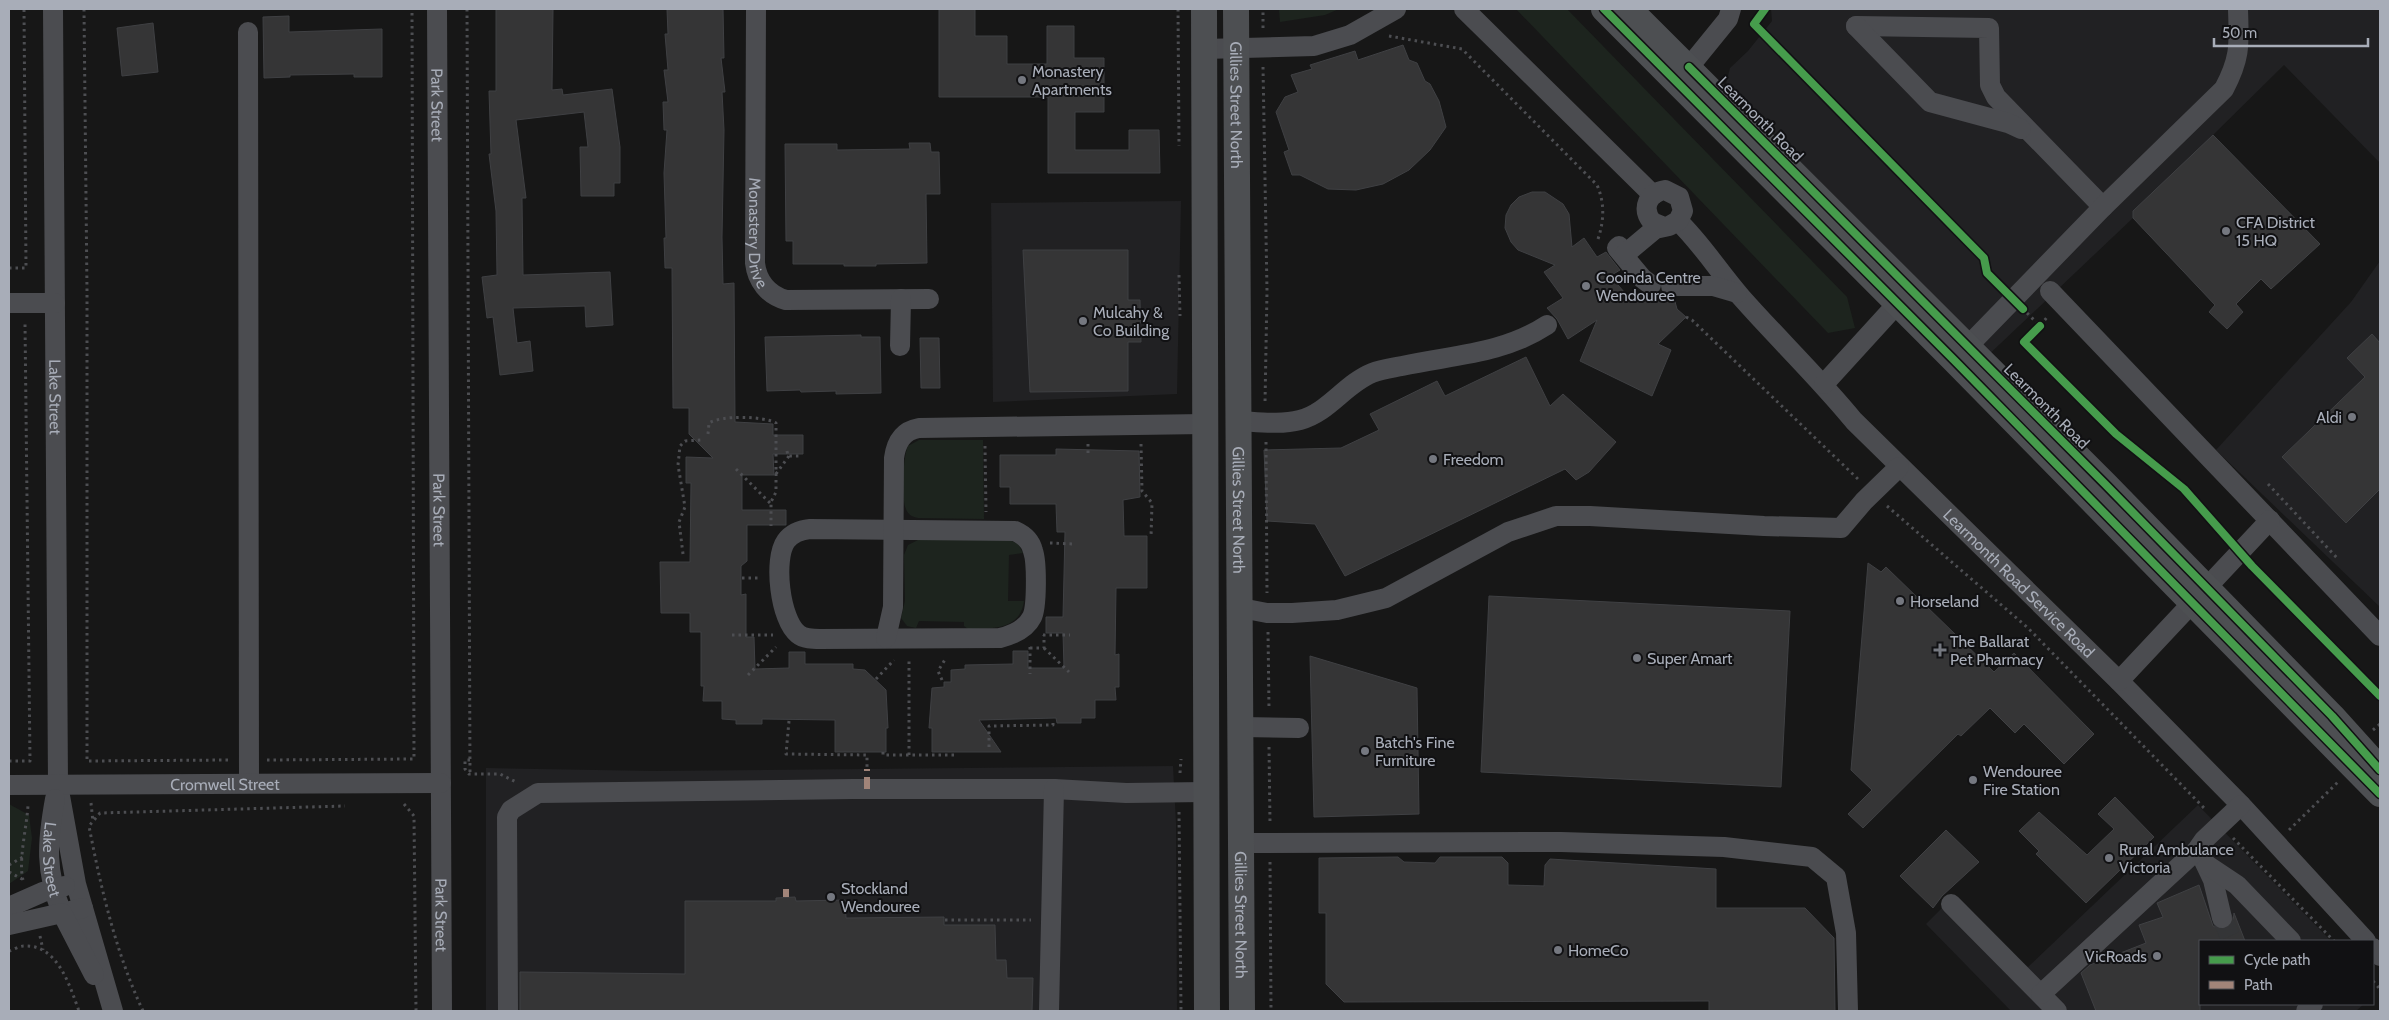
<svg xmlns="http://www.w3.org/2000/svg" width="2389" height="1020" font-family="Cabin,sans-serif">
  <rect width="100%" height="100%" fill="#171717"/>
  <path fill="#212123" d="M1771,9h609v154l-96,-98 -71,70 107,109 -49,45 -10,-10 -25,25 7,8 -16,17 -18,-17 6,-7 -82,-87 -151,143 -260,-261 8,-32 18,-17 24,-30z
    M1181,201l-4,193 -184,8 -2,-199z
    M2380,261v346l-164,-157 135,-148z
    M1173,766l3,57 1,188h-691v-243l169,3z
    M2198,805l133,136h-131v63h164l-8,7h-345l-85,-87 23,-23 79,66z"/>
  <path fill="#1d241e" d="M1279,9h60l-14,6 -45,7z
    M1516,9h51l280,288 8,31 -27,5z
    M983,440l1,79 -66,-1c-5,-1 -10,-3 -12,-9 -5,-10 -3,-53 2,-63l11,-6z
    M918,540h92l8,4 5,9 -14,2 -1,46h16c-4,30 -33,27 -56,28l-4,-3v-4l-45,-1 -3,7 -9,-2 -6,-8 4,-17 -1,-46 4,-10z
    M9,804l20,11 3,23 -4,33 -19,13z"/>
  <path fill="#353536" stroke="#3f4043" d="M496,9h57l-1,81 10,-1 1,6 49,-6 8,58v36h-6v13h-33l-1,-49h8l-4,-35 -68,8 10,78h-4l1,77 87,-3 3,53 -27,2 -1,-21 -72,2 4,35 13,-2 3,30 -33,4 -7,-58 -6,1 -5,-41 15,-2 -1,-64 -7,-57h2l-2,-63h7z
    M667,9h56l1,49h-3l4,34h-3l2,38 -2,107 1,47 11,-1 1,139 38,2v11h30v19h-30l1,21h-32v35h44v15h-39v36l-6,5v29l5,-1v43h8l1,32 34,-1v-16h16v12h48v5l12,1 21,20 2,38h-2v24h-51v-32l-73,-1v5h-26v-4l-14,-1v-18h-19l1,-15h-3v-54h-11v-19h-29l-1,-51h30l1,-79h-5v-26l27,1 -24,-24v-26h-16l-1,-140h-7l-1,-30h2l-2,-65 3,-43h-3l-1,-28h5l-4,-32h4l-3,-36h3z
    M939,9h36v27h32v28h40v-38h27v32h30v54h-29v38h54v-20h30l1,43h-112v-76h-109z
    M289,16v16l93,-3v48h-28v-3l-64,1v2l-26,1 -1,-61z
    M153,23l5,49 -36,4 -5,-48z
    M1403,45l6,15 8,3 8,18 5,3 9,17 7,26 -16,23 -21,20 -26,14 -27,6 -28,-1 -28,-14h-8l-8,-23 5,-2 -13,-38 9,-15 13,-5 -7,-17 21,-6 -2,-4 45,-14 3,9z
    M2213,135l107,109 -49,45 -10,-10 -25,25 7,8 -16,17 -18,-17 6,-7 -82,-87v-7z
    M909,143h21l1,9h8l1,42h-14l1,69 -51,1v2h-32v-2h-51v-23h-7l-1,-97h52v6l73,-1z
    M1532,192h13l18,12 6,10 3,33 12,-9 13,19 9,-5 14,18 -10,6 23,26 9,-9 8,4 11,-5 5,4 8,2 3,11 9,8 -28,27 13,6 -19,46 -72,-35 17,-41 -29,19 -11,-20 -10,-11 16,-10 -19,-26 11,-7 -37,-15 -7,-8 -6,-14 1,-13 5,-10 8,-8z
    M1023,250h105v50h12l1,42h-13v49l-98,1z
    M2372,334l8,9v146l-34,34 -64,-66 83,-80 -18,-19z
    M861,335v2h19l1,56 -45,1v-3l-35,1 -1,-2 -33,1 -2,-54z
    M920,338h19l1,50h-19z
    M1526,357l24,49 13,-12 53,48 -27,30 -13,8 -11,-11 -220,107 -30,-52 -48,-3 -3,-71 77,-2 38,-18 -9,-16 67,-33 8,15z
    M1056,449l83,2 1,46 -17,3 1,36h23v52h-31l-1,67 4,-1v33h-4l1,13h-21v18h-14v5h-24l-1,-5 -77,2 22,32h-69v-24h-3l3,-40 12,-1v-5h7v-12l14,-1v-4l48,-1v-13h15v17h36l-1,-35h-17v-16h17l2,-85h-8l-1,-28h-46v-17h-10v-32h56z
    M1868,563l13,9 5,-5 108,105 20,-19 80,81 -30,30 -40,-40 -9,9 -25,-25 -29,28 -3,-2 -95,94 -15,-14 24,-24 -21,-20z
    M1489,596l301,15 -9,176 -300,-15z
    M1310,656l107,32 2,126 -105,3z
    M2115,797l39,40 -68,66 -50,-49 3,-3 -20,-20 20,-19 48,43 27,-26 -16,-15z
    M1946,830l33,32 -37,34 -9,12 -33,-32z
    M1398,857l6,5 31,1 5,-6h62l6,6v22l36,1 1,-21 5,-6 166,10v39h89l29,30 1,73h-126v-10l-365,1 -18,-18v-71h-7v-55z
    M2199,885l14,41 6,3 11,-2 3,-5 1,-9 11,28h-45v70h-104l-15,-38 9,-8 56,-22 -7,-18 24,-8 -6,-14z
    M795,897l1,4 49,-1 1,18 98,-1v8h51l1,35h10l1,18h26l-1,33h-512v-39l165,2v-73h91v-3z"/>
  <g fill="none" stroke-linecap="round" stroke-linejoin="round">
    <path stroke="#343537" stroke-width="20" stroke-dasharray="20 10" stroke-linecap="butt" d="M2222,918l10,23"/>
    <path stroke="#4d4e52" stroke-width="3" stroke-dasharray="2.5 4" stroke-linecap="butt" d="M84,9l3,282v470l142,-1
      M467,9l3,765
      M1178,9l1,137
      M1263,28v-19
      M1389,36l73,13 135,136c8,18 7,36 1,54
      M1263,67l4,224 -2,112
      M9,268h17l-2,-259
      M1179,275l1,41
      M2027,313l13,13 8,-10
      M1686,317l6,3 167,160
      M708,434l1,-11c13,-8 54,-7 67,0v69l-5,10v24
      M1266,442l1,151
      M1141,444l1,47 10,12 -1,34
      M985,446l1,66
      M787,451l1,5h11
      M1088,453v-9
      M736,469l35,35
      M776,474l13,-18
      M2268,484l70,75
      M1887,506l141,122 178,182
      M1050,543l24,1
      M683,554l-4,-32 6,-15 -7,-42 2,-19 5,-5 16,-1
      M742,578h18
      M1268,632l1,76
      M732,635h41
      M1043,635h27
      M1030,647v27
      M1030,648h14v-13
      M1044,648l25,24
      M748,675l28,-28
      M876,679l18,-19
      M942,680l-4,-9 8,-13
      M789,721l-3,33 81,1v14
      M2373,730l7,-6
      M989,747v-21l64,-1v-6
      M1269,747l1,76
      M883,752v3h72
      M909,755v-95
      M267,760l147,-1 -2,-750
      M470,760h-5v9l4,5h31l18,9
      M9,761h21l-5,-438
      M1180,773l1,-14
      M91,803l2,19
      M404,804l10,12 2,195
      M1179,812l2,199
      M2289,830l49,-48
      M2233,838l101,103
      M1270,862l1,149
      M9,865l14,-8
      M9,872l13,7
      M23,880c-5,-19 4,-54 5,-75
      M945,920h86
      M40,936l3,14
      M9,951c4,-1 10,-5 15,-5 34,-2 46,41 55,65
      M2373,981l7,8
      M143,1011c-27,-58 -42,-122 -54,-185l11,-13 245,-7"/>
    <g stroke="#4b4c50" stroke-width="20">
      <path id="s1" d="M53,9l5,776 18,99 37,127"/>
      <path id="s2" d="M437,9l5,1002"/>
      <path id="s3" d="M756,9l-1,254c2,18 13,32 31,37l143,-1"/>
      <path d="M1464,9l189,186"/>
      <path d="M1856,26l133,2 1,57 6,12 107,110"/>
      <path d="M1856,26l74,76 78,21 13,6"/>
      <path d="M248,32l1,750"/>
      <path d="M1204,49l110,-3 36,-11 46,-26"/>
      <path d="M1689,67l39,-48 3,-10"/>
      <path id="s4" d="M1678,221c24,23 41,51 63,76 37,42 77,80 113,124l265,260 122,124 125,136"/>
      <path d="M1619,246l-2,2 25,30 9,7"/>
      <path d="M1624,255l31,-26 14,-3 9,-5 5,-10 -4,-14 -14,-7c-17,3 -24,18 -13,32l12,5"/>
      <path d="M1671,286h42l24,7"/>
      <path d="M2050,291l330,345"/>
      <path d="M9,303h46"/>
      <path d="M900,346l1,-47"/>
      <path d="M1968,346l135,-139 121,-118c17,-32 15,-45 14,-80"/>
      <path d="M1824,384l73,-80"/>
      <path d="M1239,421c20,1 42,4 61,-1 28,-7 45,-36 72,-47 10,-4 20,-5 30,-7 50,-11 101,-12 145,-41"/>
      <path d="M810,529l205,2c9,4 16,11 18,20 4,11 4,56 -1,66 -6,12 -20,18 -32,21l-180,1c-7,0 -16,0 -22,-5 -18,-14 -25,-75 -12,-93 6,-8 14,-11 24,-12z"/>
      <path d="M1241,608l26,5h25l45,-3 49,-12 122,-66 48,-16h34l174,10 77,2 23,-27 35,-34"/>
      <path d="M886,638l7,-31 1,-149c2,-15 8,-27 25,-30l285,-4"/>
      <path d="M2119,681l151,-161"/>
      <path d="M1241,727l58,1"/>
      <path id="s5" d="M9,785l432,-2"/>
      <path id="s6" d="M55,799c-8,44 -10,72 7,114l21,-5"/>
      <path d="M1241,843l320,-1 163,5 88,10 24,20 10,56 2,78"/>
      <path d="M2204,861l9,19 9,38"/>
      <path d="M2207,865l30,20 54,56"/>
      <path d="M1951,904l106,107"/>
      <path d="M9,907l34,-15 22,-6"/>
      <path d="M9,925l53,-12 32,62"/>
      <path d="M2373,948l7,8"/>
      <path d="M2041,994l156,-144 7,-10 37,-35"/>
      <path d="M508,1011l-1,-194 4,-7 27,-17 315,-4h201l72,4 80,-1"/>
      <path d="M1049,1011l5,-222"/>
      <path d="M2306,1011l7,-7"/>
    </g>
    <g stroke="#4d4f52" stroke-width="26">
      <path d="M1204,9l3,1002"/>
      <path id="s7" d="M1236,9l6,1002"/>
      <path d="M1604,9l350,351 426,434"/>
      <path d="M1629,9l476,475 227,232 46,51"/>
    </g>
    <path stroke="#a18479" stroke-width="6" stroke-dasharray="12 6" stroke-linecap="butt" d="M867,789v-20
      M786,897v-8"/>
    <g stroke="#111113" stroke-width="11">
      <path id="cycleway" d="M1604,9l350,351 426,434
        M1765,9l-11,15 230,234 3,15 36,36
        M1689,67l416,417 227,232 48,54
        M2040,326l-16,16 92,92 68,55 68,77 128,130"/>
    </g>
    <use href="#cycleway" stroke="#469c4c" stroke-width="8"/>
  </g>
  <g fill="#757880" stroke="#111113" stroke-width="2">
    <circle cx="1022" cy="80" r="5"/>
    <circle cx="2226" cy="231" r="5"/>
    <circle cx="1586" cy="286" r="5"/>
    <circle cx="1083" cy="321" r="5"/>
    <circle cx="2352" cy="417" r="5"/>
    <circle cx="1433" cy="459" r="5"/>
    <circle cx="1900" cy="601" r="5"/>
    <path d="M1937.5 642.5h5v5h5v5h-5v5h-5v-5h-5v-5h5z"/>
    <circle cx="1637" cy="658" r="5"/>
    <circle cx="1365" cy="751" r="5"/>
    <circle cx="1973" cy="780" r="5"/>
    <circle cx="2109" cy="858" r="5"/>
    <circle cx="831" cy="897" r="5"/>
    <circle cx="1558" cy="950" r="5"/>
    <circle cx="2157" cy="956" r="5"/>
  </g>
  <g text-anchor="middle" stroke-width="4" stroke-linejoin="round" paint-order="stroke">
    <g font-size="16" fill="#a8adb8" stroke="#111113" text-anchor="start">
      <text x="1032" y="77">Monastery<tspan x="1032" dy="18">Apartments</tspan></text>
      <text x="2236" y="228">CFA District<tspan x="2236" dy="18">15 HQ</tspan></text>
      <text x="1596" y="283">Cooinda Centre<tspan x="1596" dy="18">Wendouree</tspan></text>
      <text x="1093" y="318">Mulcahy &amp;<tspan x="1093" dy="18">Co Building</tspan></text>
      <text x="2342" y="423" text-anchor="end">Aldi</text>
      <text x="1443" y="465">Freedom</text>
      <text x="1910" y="607">Horseland</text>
      <text x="1950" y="647">The Ballarat<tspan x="1950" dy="18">Pet Pharmacy</tspan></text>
      <text x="1647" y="664">Super Amart</text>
      <text x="1375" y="748">Batch's Fine<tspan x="1375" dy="18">Furniture</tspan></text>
      <text x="1983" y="777">Wendouree<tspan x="1983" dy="18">Fire Station</tspan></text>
      <text x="2119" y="855">Rural Ambulance<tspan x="2119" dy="18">Victoria</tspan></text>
      <text x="841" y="894">Stockland<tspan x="841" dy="18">Wendouree</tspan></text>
      <text x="1568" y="956">HomeCo</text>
      <text x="2147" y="962" text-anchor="end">VicRoads</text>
    </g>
    <g font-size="16" fill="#a8adb8" stroke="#111113">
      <text dy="6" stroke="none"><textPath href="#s2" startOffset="96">Park Street</textPath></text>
      <text dy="6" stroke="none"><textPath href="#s7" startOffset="96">Gillies Street North</textPath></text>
      <text transform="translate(1761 119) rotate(45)" y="6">Learmonth Road</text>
      <text dy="6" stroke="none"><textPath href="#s3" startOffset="224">Monastery Drive</textPath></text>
      <text dy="6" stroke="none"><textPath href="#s1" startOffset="388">Lake Street</textPath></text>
      <text transform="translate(2047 406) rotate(45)" y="6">Learmonth Road</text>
      <text dy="6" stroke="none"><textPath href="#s2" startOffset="501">Park Street</textPath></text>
      <text dy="6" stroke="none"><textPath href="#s7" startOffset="501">Gillies Street North</textPath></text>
      <text dy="6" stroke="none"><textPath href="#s4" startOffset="498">Learmonth Road Service Road</textPath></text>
      <text dy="6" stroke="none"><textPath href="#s5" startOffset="216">Cromwell Street</textPath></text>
      <text dy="6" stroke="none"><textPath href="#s6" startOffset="61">Lake Street</textPath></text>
      <text dy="6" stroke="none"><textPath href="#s2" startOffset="906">Park Street</textPath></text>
      <text dy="6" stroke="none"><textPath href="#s7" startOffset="906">Gillies Street North</textPath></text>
    </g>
  </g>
  <rect width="2389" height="1020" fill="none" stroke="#a8adb8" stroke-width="20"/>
  <rect x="2199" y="940" width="175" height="65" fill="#111113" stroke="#4d4f55"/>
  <rect x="2209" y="956" width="25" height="8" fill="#469c4c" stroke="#4d4f55"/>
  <text x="2244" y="965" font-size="15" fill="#a8adb8">Cycle path</text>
  <rect x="2209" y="981" width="25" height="8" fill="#a18479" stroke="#4d4f55"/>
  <text x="2244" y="990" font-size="15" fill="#a8adb8">Path</text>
  <path d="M2214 38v8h154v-8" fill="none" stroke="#a8adb8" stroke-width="2.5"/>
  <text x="2222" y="38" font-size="15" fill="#a8adb8" stroke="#111113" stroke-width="4" paint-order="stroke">50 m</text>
</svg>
